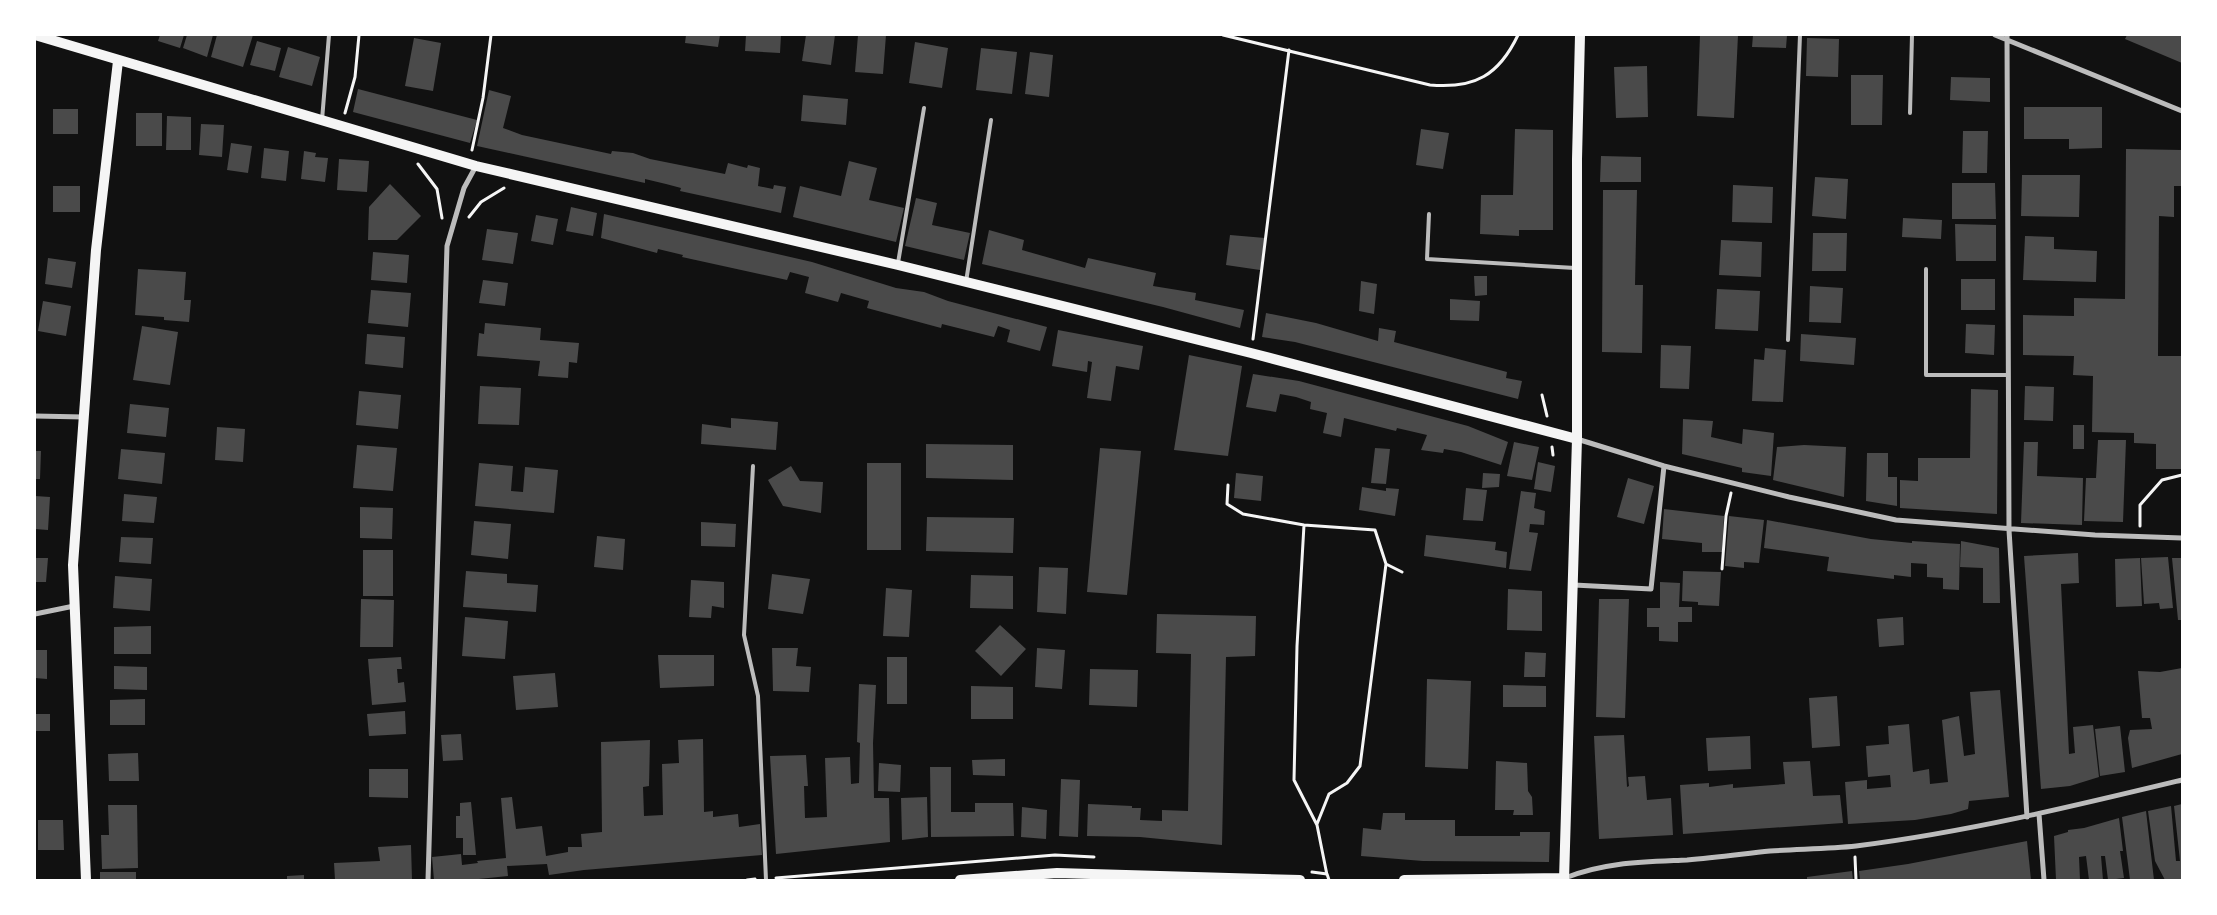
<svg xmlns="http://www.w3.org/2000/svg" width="2217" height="915" font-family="'Work Sans',sans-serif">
  <rect width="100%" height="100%" fill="#111"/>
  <path fill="#4a4a4a" d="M160,35h24l-4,13 -22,-7z
    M187,35h26l-6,22 -24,-9z
    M217,35h36l-10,32 -32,-10z
    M686,35h34l-2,12 -33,-4z
    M746,35h35l-1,18 -35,-2z
    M806,35h29l-4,30 -29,-4z
    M858,35h28l-3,39 -28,-2z
    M1700,35h38l-4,83 -37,-2z
    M1753,35h34l-1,13 -34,-1z
    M2127,35h55v28l-57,-24z
    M414,38l27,5 -8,48 -28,-5z
    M1807,38l32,1 -1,38 -32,-1z
    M257,41l24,7 -6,23 -25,-6z
    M915,42l33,6 -6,40 -33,-5z
    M288,47l32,10 -8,29 -33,-9z
    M981,48l36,4 -5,42 -36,-4z
    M1030,52l23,3 -4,42 -24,-3z
    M1647,66l1,51 -32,1 -2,-51z
    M1851,75h32l-1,50h-31z
    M1951,77l39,1v24l-40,-2z
    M358,89l119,31 -7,23 -117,-31z
    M489,90l22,6 -8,32 19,7 89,19 1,-3 21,2 17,6 75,15 3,-11 19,5 1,-3 12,3 -2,18 15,3 1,-4 12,2 -5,26 -101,-22 1,-3 -15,-4 -21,-5v4l-168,-37z
    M803,95l45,4 -2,26 -45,-4z
    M2024,107h78v41l-33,1v-10h-45z
    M53,109h25v25h-25z
    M136,113h26v33h-26z
    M167,116l24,1v33h-25z
    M201,124l23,1 -2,32 -23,-2z
    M1421,129l28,4 -6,36 -27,-4z
    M1515,129l38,1v100h-34v6l-39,-2 1,-39h32z
    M1963,131h25l-1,42h-25z
    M231,143l21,3 -4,27 -21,-3z
    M264,148l25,3 -3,30 -25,-3z
    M2126,149l56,1v36h-8v31l-15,-1 -1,140h24v113h-26v-25l-22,-1v-10l-42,-1 1,-56 -20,-1 1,-19 -51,-1v-40l51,1v-18l51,1z
    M304,151l12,2 -1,4 13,1 -3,24 -24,-3z
    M1601,156l40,1v25h-41z
    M339,159l30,2 -2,31 -30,-2z
    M849,161l28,7 -8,32 35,8 -8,34 -103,-25 7,-31 41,10z
    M2022,175h58l-1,42 -58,-1z
    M1815,177l33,2 -2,40 -34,-3z
    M1952,183h43l1,36h-44z
    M390,184l31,32 -24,24h-29l1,-33z
    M1733,185l40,2 -1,36 -40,-1z
    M53,186h27v26h-27z
    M1603,190h34l-2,95h8l-1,68 -40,-1z
    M916,198l21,5 -5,22 38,8 -6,27 -59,-14z
    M571,207l26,6 -4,23 -27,-5z
    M604,214l208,48 84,26 28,4 24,9 99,26 -7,24 -33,-9 3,-12 -12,-4 -4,11 -52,-13 -1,4 -74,-20 2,-7 -28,-8 -3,9 -33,-9 4,-16 -19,-5 -3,8 -105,-23 1,-2 -25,-6 -1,4 -56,-15z
    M536,215l22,4 -5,26 -22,-4z
    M1903,218l39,2 -1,19 -39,-2z
    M1955,224l41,1v36h-40z
    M487,229l31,4 -5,31 -31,-4z
    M989,230l35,10 -2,10 63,18 3,-10 68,15 -3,13 43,7 -1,7 49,10 -4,18 -77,-21 -181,-43z
    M1813,233h34l-1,38h-34z
    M1230,235l35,3 -5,32 -34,-5z
    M2025,236l29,1v12l43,2 -1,31 -73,-2z
    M1721,240l41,2 -1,35 -42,-2z
    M373,252l36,3 -2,28 -36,-3z
    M48,258l28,4 -4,26 -27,-4z
    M138,269l48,3 -2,28h7l-2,22 -25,-2v-3l-29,-2z
    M1474,276h13v19l-12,1z
    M1961,279h34v31h-34z
    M483,280l25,3 -3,23 -26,-3z
    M1361,281l16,3 -3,30 -15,-3z
    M1810,286l33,2 -2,35 -32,-1z
    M1717,289l43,2 -2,40 -43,-2z
    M371,290l40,3 -3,34 -40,-4z
    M1450,299l30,2 -1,20 -29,-1z
    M43,301l28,5 -5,30 -28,-5z
    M1266,313l50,10 62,18 1,-13 17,3 -2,11 113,30 -1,6 16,3 -4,18 -223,-57 -33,-5z
    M485,323l56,5 -1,12 39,3 -2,20 -8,-1 -1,16 -30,-2 2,-15 -63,-5 2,-23 5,1z
    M1966,324l29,1 -1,30 -29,-2z
    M142,326l36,6 -8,53 -37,-5z
    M1058,330l85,16 -4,24 -23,-4 -5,35 -24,-3 5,-36 -4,-1 -1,11 -35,-6z
    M367,334l38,3 -2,31 -38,-4z
    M1801,334l55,4 -2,27 -54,-4z
    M1661,345l30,1 -2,43 -29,-1z
    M1765,348l21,2 -3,52 -31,-1 2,-42 10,1z
    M1189,355l53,11 -14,90 -54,-6z
    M1253,374l46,7 169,45 40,16 -7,23 -40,-13 -17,-3 -1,4 -22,-3 6,-15 -30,-7 -1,3 -52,-13 -3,19 -18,-4 4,-20 -17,-4 1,-7 -15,-5 -16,-3 -4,18 -30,-5z
    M480,386l41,2 -2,37 -41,-1z
    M2025,386l29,1 -1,34 -29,-1z
    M1971,389l27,1 -1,124 -97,-6v-28l18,1v-23h52z
    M359,391l42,4 -3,34 -42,-4z
    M130,404l39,4 -3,29 -39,-4z
    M731,418l47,4 -2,28 -75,-6 1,-20 29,4z
    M1683,419l30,2 -2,16 31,7 1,-15 31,4 -3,43 -29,-4v-4l-60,-14z
    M2073,425h11v24h-11z
    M217,427l28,2 -2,33 -28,-2z
    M2098,440h28l-3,82 -39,-1 2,-43h10z
    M1514,442l25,5 -7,33 -25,-4z
    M2024,442h14l-1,34 46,2 -1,47 -61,-2z
    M926,444l87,1v35l-87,-2z
    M357,445l40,3 -4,43 -40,-3z
    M1804,445l42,2 -2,50 -71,-17 4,-33z
    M1100,448l41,3 -14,144 -40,-3z
    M1375,448l15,1 -4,35 -15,-1z
    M121,449l44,4 -3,31 -44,-5z
    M35,451h6l-1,28h-5z
    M1867,453h21v24h9v29l-31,-5z
    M1538,462l17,4 -4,26 -17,-3z
    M479,463l34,3 -2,25 12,1 2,-25 33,3 -4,43 -79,-7z
    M867,463h34v87h-34z
    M791,466l9,15 23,1 -2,31 -38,-7 -15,-26z
    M1236,473l27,3 -2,25 -27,-3z
    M1483,473l17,1 -1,13 -17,1z
    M1628,478l26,8 -10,38 -27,-7z
    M1362,487l24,4v-3l13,1 -4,27 -36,-6z
    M1466,488l21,2 -4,31 -20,-1z
    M1521,491l15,2 -2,15 11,3 -1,14 -14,-1 -1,8 9,1 -7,38 -22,-2z
    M124,494l33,3 -3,26 -32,-2z
    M35,496l15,1 -2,33 -13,-1z
    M360,507l33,1 -1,31 -32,-1z
    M1664,509l60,7 -2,36h-20v-9l-40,-4z
    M1729,516l35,4 -5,43 -15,-1v6l-19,-2z
    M927,517l87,1 -1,35 -87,-2z
    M1767,520l104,19 41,4v-2l48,3 -1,46 -16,-1v-11l-16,-1v-13l-16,-1v14l-17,-2v4l-67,-8 2,-14 -65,-9z
    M474,521l37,3 -3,35 -37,-4z
    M701,522l35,2 -1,23 -34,-1z
    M1426,535l70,7 -1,8 12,2 -1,16 -82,-12z
    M597,536l28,3 -2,31 -29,-3z
    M121,537l32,1 -2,26 -32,-2z
    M1961,541l38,7 1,55h-17v-35l-23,-1z
    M363,550h30v46h-30z
    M2078,553l1,30 -18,1 8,170 6,-1 -2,-26 20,-2 6,52 -29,9 -29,3 -17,-233z
    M2168,557l5,51 -13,1 -1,-6 -15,1 -3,-46z
    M35,558h13l-2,24h-11z
    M2140,558l2,48 -26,1 -1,-48z
    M2172,558h10v62h-4z
    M1039,567l29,1 -2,46 -29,-2z
    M466,571l41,3v9l31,2 -2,27 -73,-5z
    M1683,571l38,1 -2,34 -21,-1v-3l-16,-1z
    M772,574l38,5 -7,35 -35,-5z
    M971,575l42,1v33l-43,-1z
    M115,576l37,3 -2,32 -37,-3z
    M691,580l33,2v26l-12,-2 -1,12 -22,-1z
    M1660,582l20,1 -1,24h13v15h-14v20l-19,-1v-14h-12v-19h13z
    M886,588l26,2 -3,47 -26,-1z
    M1508,589l34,2v40l-35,-1z
    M361,599l33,1 -1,47h-33z
    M1599,599h30l-4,119 -29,-1z
    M1157,614l99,2 -1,40 -29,1 -4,188 -82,-8 -53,-1 1,-32 44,2v2h9l-1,12 22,1v-11l26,1 3,-157 -35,-1z
    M465,617l43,4 -3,38 -43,-3z
    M1903,617l1,28 -25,2 -2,-28z
    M1000,625l26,24 -25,27 -26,-25z
    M151,626v28h-37v-27z
    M772,648h26l-2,18 15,1 -2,25 -36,-1z
    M1037,648l28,2 -3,39 -27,-2z
    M35,650h12v29l-12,-1z
    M1525,652l21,1 -1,24h-21z
    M658,655h56v31l-54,2z
    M401,657l1,12h-5l1,14 6,-1 2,20 -34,3 -4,-46z
    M887,657h20v47h-20z
    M114,666l33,1v23l-33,-1z
    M2182,668v86l-50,14 -4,-30 2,-8 22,-1 -2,-11h-8l-4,-47 22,1z
    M1090,669l48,1 -1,37 -48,-2z
    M555,673l3,34 -42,3 -3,-34z
    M1427,679l44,2 -3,88 -43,-2z
    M859,684l17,1 -3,58 1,55h15l1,44 -114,12 -6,-98 36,-1 2,31h-4l1,32 22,-1 -2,-59 25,-1 1,27 8,-1 1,-40 -3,-1z
    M1503,685l43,1v21h-43z
    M971,686l42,1v32h-42z
    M2000,690l9,107 -40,4 -1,8 -17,5 -36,6 -67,4 -3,-42 22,-2v9l24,-2 -1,-12 -22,2 -2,-31 23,-2 -1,-18 21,-2 4,48 16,-3 1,15 18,-2 -6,-62 17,-4 5,40 11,-2 -5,-62z
    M1837,696l3,50 -28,2 -3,-50z
    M145,699v26h-35v-25z
    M405,711l1,23 -37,2 -2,-22z
    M35,714h15v17h-15z
    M2120,726l5,46 -25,4 -5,-47z
    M461,734l2,26 -20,1 -2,-26z
    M1624,735l3,52 2,-1 -1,-9 17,-1 2,24 24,-2 2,37 -74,4 -5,-103z
    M1750,736l1,33 -43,2 -2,-33z
    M703,739l1,73 9,-1v6l25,-3 1,13 21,-3 2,31 -178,15 -35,5 -2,-11 -40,2 1,10 -39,4h-35l-2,-23 29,-3 1,11 16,-2 -1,-2 29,-3 -5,-60 11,-1 4,32 26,-3 4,30 22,-4v-5h14l-1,-13 21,-2 -1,-90 49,-2 -1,46 -6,1 1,29 19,-1 -1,-51 17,-1 -1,-23z
    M138,753l1,28h-30l-1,-27z
    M1005,759v17l-32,-1 -1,-15z
    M1496,761l31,2 1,28 4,6 1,18h-20l1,-5h-19z
    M1810,761l3,35 27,-1 3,28 -160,11 -3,-49 29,-2v4l24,-3v4l52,-4 -2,-22z
    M879,763l22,2 -1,27 -22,-1z
    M930,767h21v45h24v-9h38l1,33 -83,1z
    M369,769h39v29l-39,-1z
    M1061,779l19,1 -2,57 -19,-1z
    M927,797l1,40 -26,3 -1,-42z
    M471,802l5,53h-13v-17h-7v-22h4v-13z
    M2182,804v76h-17l-10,-19 -7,-50 23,-5 5,55h4l-6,-55z
    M108,805h29l1,63 -36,1 -1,-34h8z
    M1022,807l25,3 -1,29 -25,-2z
    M2146,811l8,69h-24l-8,-63z
    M1383,813h22v7h50v16h65v-4h30l-1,30 -126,-1 -62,-5 2,-28 18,2z
    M2119,818l4,33h-3l4,27 -16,2 -3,-24h-4l2,24h-14l-3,-24 -7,1 1,23h-24l-2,-44 14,-4v-2l16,-2z
    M38,820h25l1,30h-26z
    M2027,841l4,39h-171l-1,-9 49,-7z
    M411,845l1,35h-77l-1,-17 46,-2 -2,-14z
    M1852,871l1,9h-46v-3z
    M100,872h36v8h-36z
    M304,875v5h-17v-4z"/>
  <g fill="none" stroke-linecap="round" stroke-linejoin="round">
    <path stroke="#f5f5f5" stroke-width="3" d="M1223,35l207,50c45,4 69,-10 88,-50
      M345,113l10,-36 4,-42
      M472,150l11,-52 8,-63
      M418,164l19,25 5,29
      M469,217l12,-15 23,-14
      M1253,339l36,-289
      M1542,395l5,21
      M1552,447l1,8
      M1228,485l-1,19 16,10 61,11 71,5 11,34 16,8
      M1304,525l-7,121 -3,134 23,45 10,50
      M2140,526v-21l22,-25 20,-5
      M1722,569l4,-53 5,-23
      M1317,824l12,-30 18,-11 13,-17 26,-202
      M1855,857l1,23
      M1312,872l15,2 2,6
      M776,878l279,-23 39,2
      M747,880l8,-1"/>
    <path stroke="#bcbcbc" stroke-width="4" d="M1910,113l2,-78
      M322,120l7,-85
      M1429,214l-2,45 148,9
      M898,263l26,-155
      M1926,269v106h81
      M966,282l25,-162
      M1788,340l12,-305
      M753,466l-9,169 14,61 8,184"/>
    <path stroke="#bcbcbc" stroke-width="5" d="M1995,35l187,76
      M2007,35l2,495 18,287
      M35,416l49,1
      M1577,439l87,27 125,31 107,23 199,15 87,3
      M1574,585l77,4 13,-123
      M35,614l39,-8
      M2039,814l5,66
      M1565,878c40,-16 79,-16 122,-18 28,-2 55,-6 83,-9 28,-2 58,-2 86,-5 111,-14 218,-40 326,-66
      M428,880l19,-634 17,-58 12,-22"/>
    <path stroke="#f5f5f5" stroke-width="10" d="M35,35l441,131 422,99 353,88 326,86
      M86,880l-13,-315 23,-315 22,-189
      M960,880l97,-7 243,7
      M1404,880l160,-2
      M1564,880l13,-441v-280l3,-124"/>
  </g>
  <rect width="2217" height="915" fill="none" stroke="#ffffff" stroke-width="72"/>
</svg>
